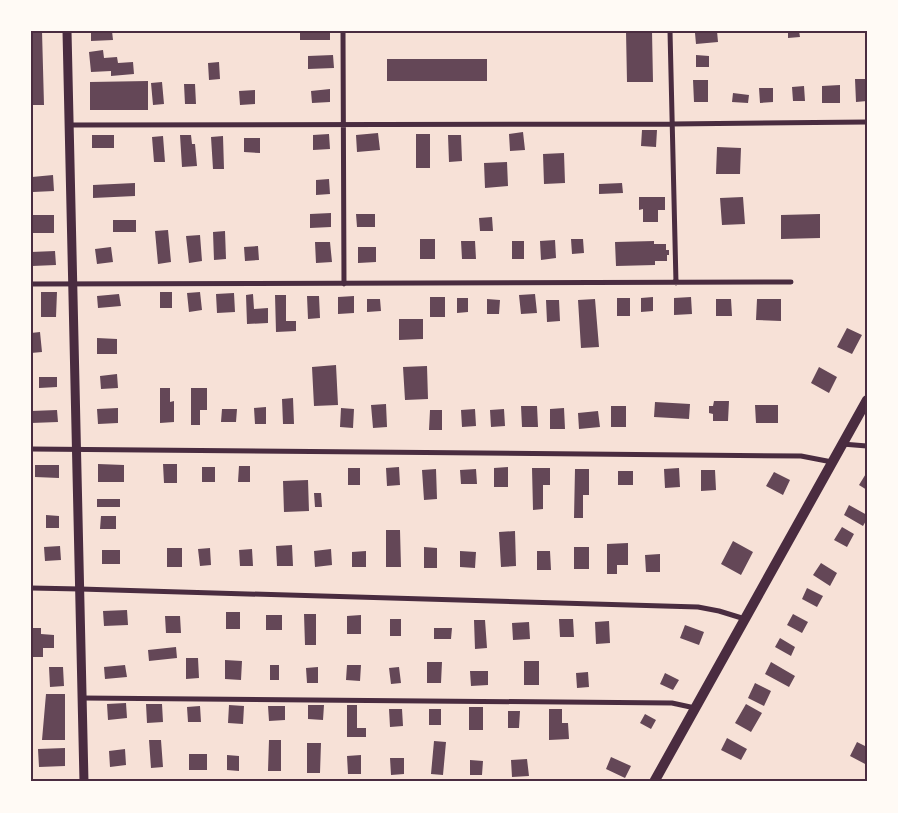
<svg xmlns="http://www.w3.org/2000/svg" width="898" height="813" font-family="'Exo 2',sans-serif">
  <rect width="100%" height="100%" fill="#f7e1d7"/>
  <path fill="#644757" d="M31,31h11l2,74h-13z
    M91,31h21l1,9 -22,1z
    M300,31h30v9h-30z
    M626,31h26l1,51h-26z
    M717,31l1,11 -22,2 -1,-11z
    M788,31h11l1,6 -12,1z
    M103,50l1,8 13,-1 1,6 15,-1 1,12 -23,2v-5l-20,1 -2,-20z
    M333,55l1,13 -26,1v-13z
    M696,55l13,1v11h-13z
    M387,59h100v22h-100z
    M219,62l1,17 -11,1 -1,-17z
    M855,79h12v22l-11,1z
    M693,80h15v22h-14z
    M148,81v29h-58v-28z
    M162,82l2,22 -11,1 -2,-22z
    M184,84h11l1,20h-11z
    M840,85v18h-18v-17z
    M804,86l1,15h-12l-1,-14z
    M759,88h14v14l-13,1z
    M330,89v13l-18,1 -1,-12z
    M255,90v14l-15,1 -1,-14z
    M733,93l16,2 -1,8 -16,-1z
    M642,130h15l-1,17 -15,-1z
    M523,132l2,18 -15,1 -1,-17z
    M378,133l2,17 -23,2 -1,-17z
    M329,134l1,15 -17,1v-15z
    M416,134h14v34h-14z
    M92,135h22v13h-22z
    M180,135h11l1,9h3l2,22 -15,1z
    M448,135h13l1,26 -13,1z
    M163,136l2,26h-11l-2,-25z
    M223,136l1,33h-11l-2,-32z
    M244,138h16v15l-16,-1z
    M717,147l24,1 -1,26h-24z
    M564,153l1,30 -21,1 -1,-30z
    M507,162l1,24 -23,2 -1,-25z
    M53,175l1,16 -21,1 -1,-15z
    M329,179l1,15 -14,1v-15z
    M135,183v13l-42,2v-13z
    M622,183l1,10 -24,1v-10z
    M639,197h26v13h-7v12h-15v-13l-4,1z
    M743,197l2,27 -23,1 -2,-27z
    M331,213v14l-21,1v-14z
    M356,214h19v13h-18z
    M820,214v24l-39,1v-24z
    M33,215h21v18h-21z
    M492,217l1,14h-13l-1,-13z
    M113,220h23v12h-23z
    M168,230l3,32 -13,2 -3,-33z
    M225,231l1,28 -12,1 -1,-28z
    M200,235l2,26 -13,2 -3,-27z
    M420,239h15v20h-15z
    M571,239h12l1,14 -12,1z
    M555,240l1,18 -15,2 -1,-19z
    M461,241h14l1,18h-14z
    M512,241h12v18h-12z
    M654,241v3h12v6h3v5h-2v6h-12v4l-39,1 -1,-24z
    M315,242h15l2,20 -16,1z
    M258,246l1,14 -14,1 -1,-14z
    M111,247l2,15 -16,2 -2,-15z
    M358,247h18v15l-18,1z
    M55,251l1,14 -24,1 -1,-14z
    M41,292h16l-1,25h-15z
    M160,292h12v16h-12z
    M200,292l2,18 -13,2 -2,-19z
    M234,293l1,19 -18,1 -1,-19z
    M119,294l2,12 -23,2 -1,-12z
    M253,294l1,15 14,-1v15l-21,1 -1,-29z
    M535,294l2,19 -16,1 -2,-19z
    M275,295h11v26h10v10l-20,1z
    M307,296h12l1,22 -12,1z
    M354,296v17l-16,1v-17z
    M430,297h15v20h-15z
    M653,297v14l-12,1v-14z
    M691,297l1,17 -18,1v-17z
    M457,298h11v14l-11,1z
    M617,298h13v18h-13z
    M367,299h13l1,12 -14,1z
    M487,299l13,1 -1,14h-12z
    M595,299l4,48 -18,1 -3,-48z
    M716,299h15l1,17h-16z
    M757,299h24v22l-25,-1z
    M546,300h13l1,21 -13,1z
    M399,319h24v20l-24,1z
    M847,328l15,7 -10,19 -15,-7z
    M40,332l2,20 -11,1v-20z
    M97,338l20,1v15h-20z
    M336,365l2,40 -24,1 -2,-39z
    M427,366l1,33 -23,1 -2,-33z
    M819,367l18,10 -8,16 -18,-10z
    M117,374l1,14 -17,1 -1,-13z
    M39,377h18v10l-18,1z
    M160,388h10v14l4,-1v21l-14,1z
    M191,388h16v22h-7v15h-9z
    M293,398l1,26h-11l-1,-25z
    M714,401h15l-1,20h-15v-7l-4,-1v-7h4z
    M655,402l35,2 -1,15 -35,-2z
    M386,404l1,23 -14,1 -2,-23z
    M755,405h23v18h-22z
    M521,406h16l1,21h-16z
    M611,406h15v21h-15z
    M266,407v17h-11l-1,-16z
    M118,408v15l-20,1 -1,-15z
    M341,408l13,1 -1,19 -13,-1z
    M564,408l1,21h-15v-20z
    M222,409h15l-1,13h-15z
    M475,409l1,17 -14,1 -1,-17z
    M504,409l1,17 -14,1 -1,-17z
    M57,410l1,12 -27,1v-12z
    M430,410h12v20h-13z
    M598,411l2,16 -21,2 -1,-16z
    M98,464l26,1v17h-26z
    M163,464h14v19h-13z
    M35,465h24v13l-24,-1z
    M239,466h11v16h-12z
    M202,467h13v15h-13z
    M399,467l1,18 -13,1 -1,-18z
    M508,467v20h-14v-19z
    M348,468h12v17h-12z
    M532,468h18v17h-7v24l-10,1z
    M679,468l1,19 -15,1 -1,-19z
    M436,469l1,30 -13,1 -2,-30z
    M476,469l1,15h-16l-1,-14z
    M575,469h14v26h-6v23h-9z
    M701,470h14l1,20 -15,1z
    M618,471h15v14h-15z
    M774,472l16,8 -7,15 -17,-9z
    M867,472v18l-8,-5z
    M308,480l1,31 -25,1 -1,-31z
    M314,493h7l1,14h-7z
    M97,499h23v8h-23z
    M849,505l18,10v4l-4,7 -19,-11z
    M46,515l13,1v12h-13z
    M101,516h15v13h-16z
    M842,527l12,7 -7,13 -13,-7z
    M386,530h14l1,37h-15z
    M515,531l1,35 -15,1 -2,-35z
    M733,541l20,11 -12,23 -20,-11z
    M628,543v22h-11v9h-10v-30z
    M292,545l1,21h-16l-1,-20z
    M60,546l1,14 -16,1 -1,-14z
    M424,547l13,1v20h-13z
    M574,547h15v22h-15z
    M167,548h15v19h-15z
    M210,548l1,17 -11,1 -2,-17z
    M252,549l1,17h-13l-1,-16z
    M331,549l1,16 -17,2 -1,-16z
    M102,550h18v14h-18z
    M366,551v16h-14v-15z
    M460,551l16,1 -1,16 -15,-1z
    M537,551h13l1,19h-14z
    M660,554v18h-14l-1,-17z
    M821,563l16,10 -7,13 -17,-11z
    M807,588l16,8 -6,11 -15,-8z
    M127,610l1,15 -24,1 -1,-15z
    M226,612h14v17h-14z
    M304,614h12v31h-11z
    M793,614l15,8 -6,11 -15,-8z
    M266,615h16v15h-16z
    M361,615v19h-14v-18z
    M165,616h15l1,17h-15z
    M390,619h11v17h-11z
    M559,619h14l1,18h-14z
    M474,620h11l2,28 -12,1z
    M609,621l1,22 -14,1 -1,-22z
    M529,622l1,17 -17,1 -1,-17z
    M685,625l19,7 -5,13 -19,-7z
    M31,628h10v6l13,1v13h-11v9h-12z
    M434,628h18l-1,11h-17z
    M780,638l15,9 -4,9 -16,-9z
    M176,647l1,11 -28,3 -1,-11z
    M186,658h12l1,20 -13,1z
    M225,660l17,1 -1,19 -16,-1z
    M524,661h15v24h-15z
    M427,662h15l-1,21h-14z
    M771,662l24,14 -6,11 -24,-13z
    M125,665l2,12 -22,2 -1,-12z
    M270,665h9v15h-9z
    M347,665h14l-1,16 -14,-1z
    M49,667h14l1,19 -14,1z
    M318,667v16h-11l-1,-15z
    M399,667l2,16 -10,1 -2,-16z
    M470,671h18v14l-17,1z
    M588,672l1,15 -12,1 -1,-15z
    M665,673l14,7 -6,10 -13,-6z
    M755,683l16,8 -7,15 -16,-8z
    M46,694h19v46h-23z
    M126,703l1,15 -19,2 -1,-16z
    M146,704h16l1,18 -16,1z
    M746,704l16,9 -11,19 -16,-9z
    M229,705l15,1 -1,18 -15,-1z
    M308,705h16l-1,15 -15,-1z
    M347,705h10v23h9v9h-19z
    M200,706l1,16h-13l-1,-15z
    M268,706h17v14l-16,1z
    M469,707h14v23h-14z
    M389,709h13l1,17 -13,1z
    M429,709h12v16h-12z
    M549,709h13v14h6l1,16 -20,1z
    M508,711h12l-1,17h-11z
    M645,714l11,6 -5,9 -11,-6z
    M727,738l20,11 -6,11 -20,-10z
    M149,740h12l2,27 -12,1z
    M269,740h12v31h-13z
    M434,741l12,1 -3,33 -12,-1z
    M857,742l10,5v18l-17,-9z
    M307,743h14l-1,30h-13z
    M65,748v18l-26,1 -1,-18z
    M125,749l1,16 -16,2 -1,-16z
    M189,754h18v16h-18z
    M227,755l12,1v15l-12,-1z
    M361,755v19h-13l-1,-18z
    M611,757l20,9 -6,12 -19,-9z
    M390,758h14v16l-13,1z
    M527,759l2,17 -17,1 -1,-17z
    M470,760l13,1 -1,14h-12z"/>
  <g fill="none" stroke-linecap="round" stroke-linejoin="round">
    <path stroke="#4a2c40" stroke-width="5" d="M343,31l1,253
      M670,31l6,252
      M69,125l603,-1 195,-2
      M31,284l760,-2
      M842,444l25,2
      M31,449l770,7 31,6
      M31,588l49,1 618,18 21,4 26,8
      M82,698l590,5 23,5"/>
    <path stroke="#4a2c40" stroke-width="9" d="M67,31l17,751"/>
    <path stroke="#4a2c40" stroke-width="10" d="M654,782l213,-382"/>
  </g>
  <rect width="898" height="813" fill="none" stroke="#fffaf5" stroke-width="65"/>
  <rect x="32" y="32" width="834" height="748" fill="none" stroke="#4a2c40" stroke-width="2"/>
</svg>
